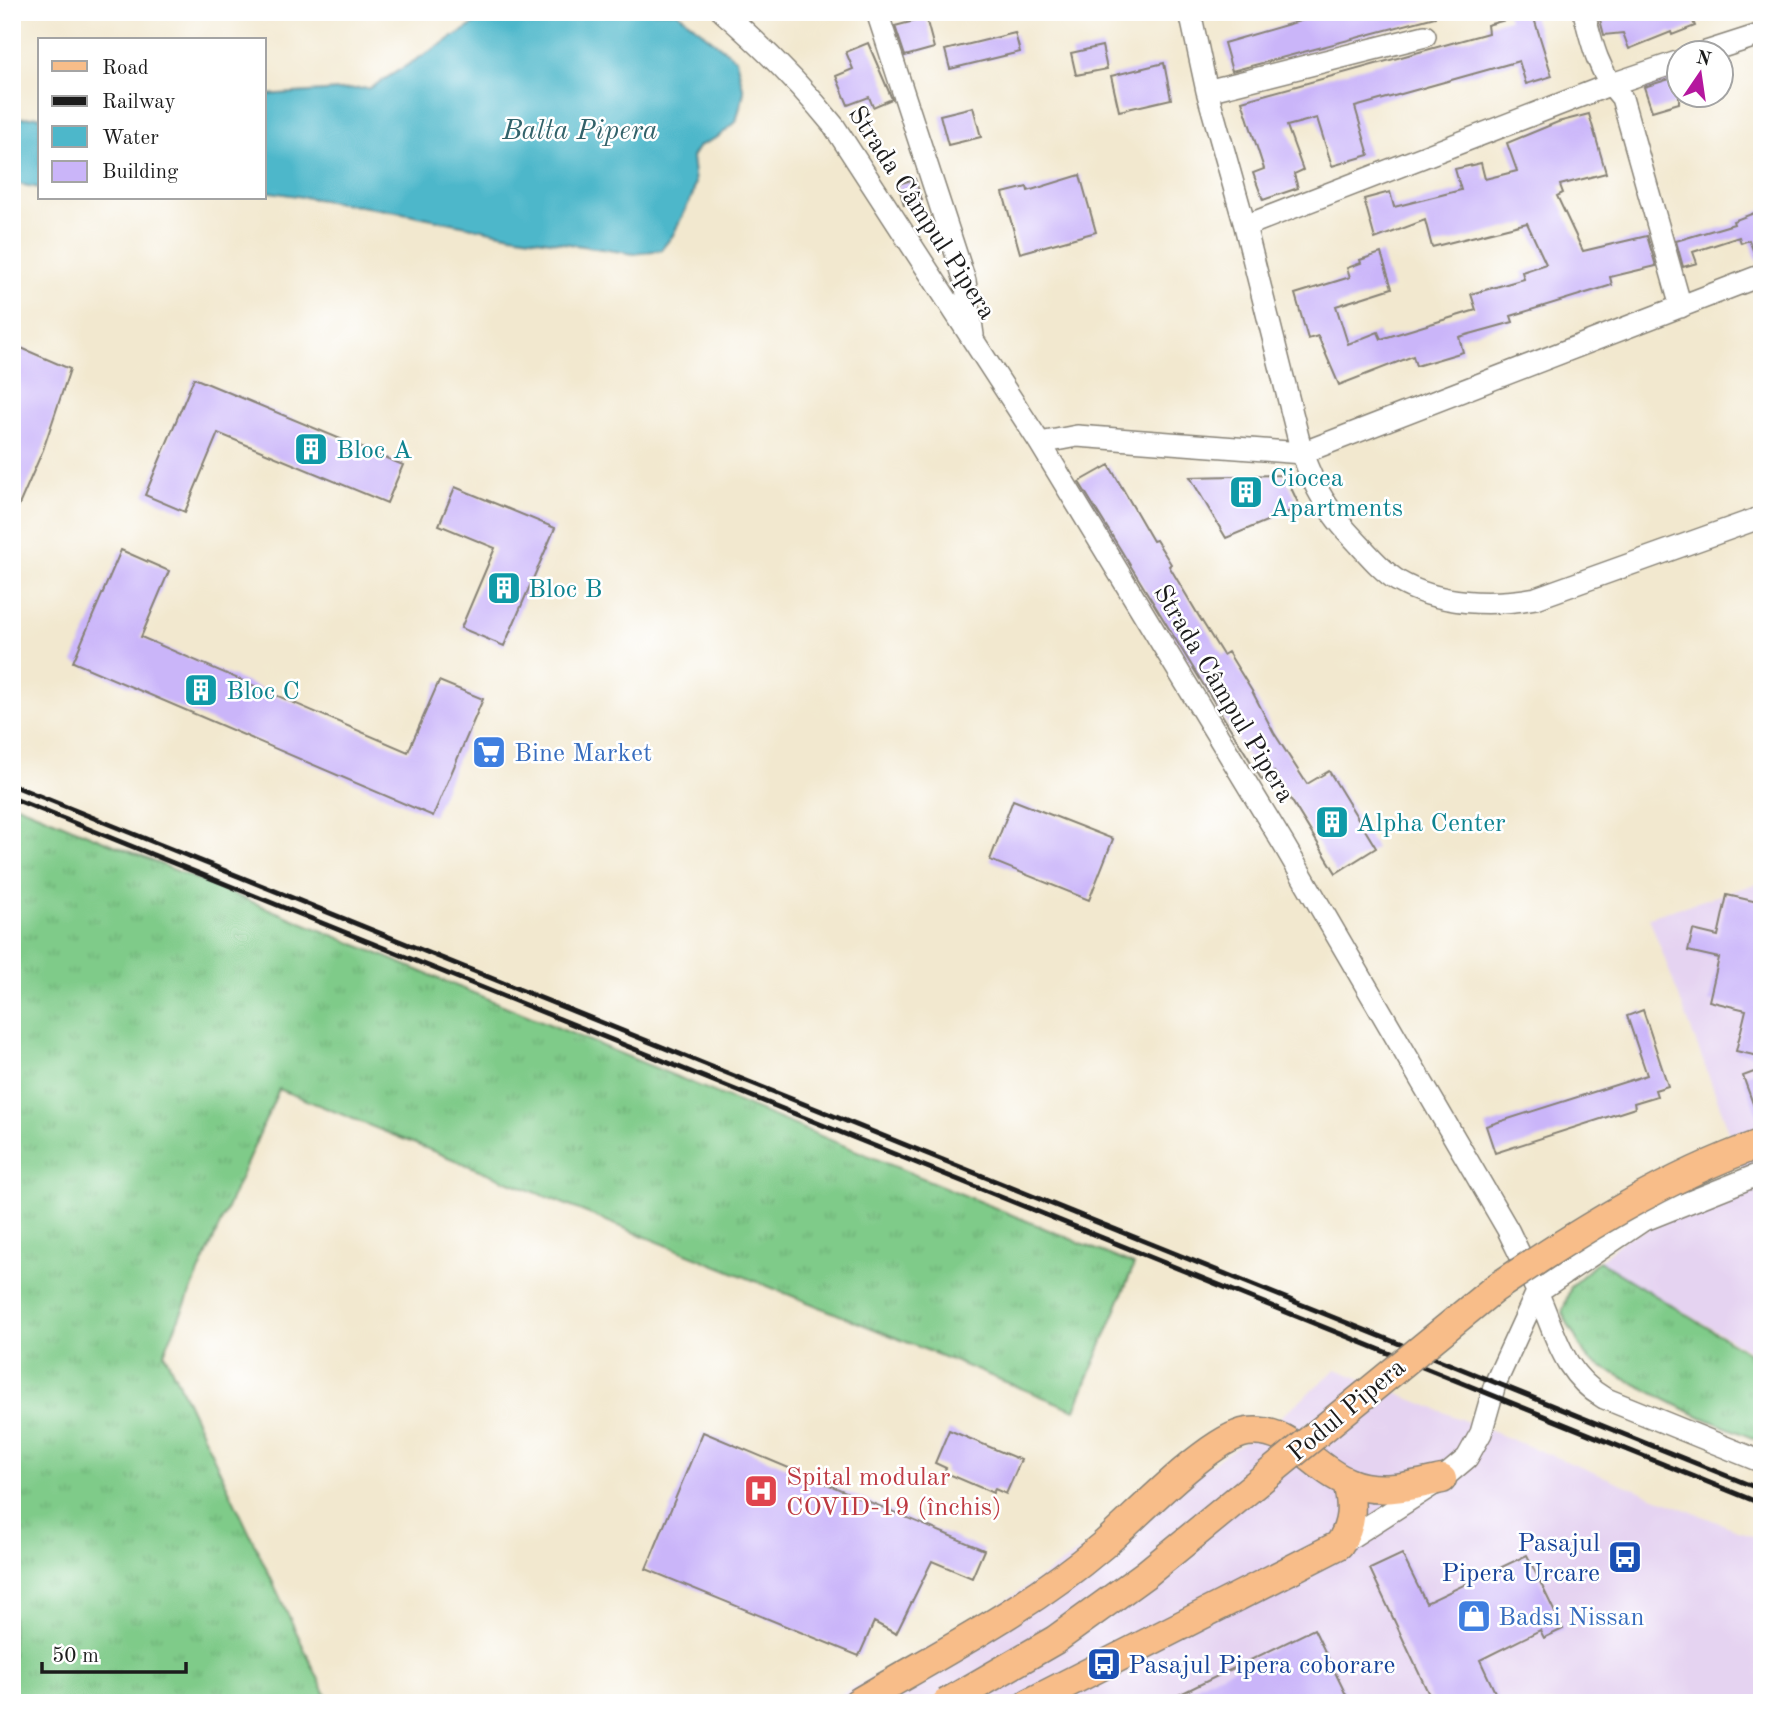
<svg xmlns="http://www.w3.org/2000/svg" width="1774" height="1715" font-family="'Old Standard TT',serif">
  <defs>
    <pattern id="grass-tufts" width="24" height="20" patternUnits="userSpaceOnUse" patternTransform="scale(1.75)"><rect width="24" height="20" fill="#7fcb89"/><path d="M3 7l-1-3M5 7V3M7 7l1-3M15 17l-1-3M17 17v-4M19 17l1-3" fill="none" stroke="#6dae76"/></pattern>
  </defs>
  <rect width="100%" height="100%" fill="#fff"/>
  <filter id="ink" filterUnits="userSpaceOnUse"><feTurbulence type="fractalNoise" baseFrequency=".0143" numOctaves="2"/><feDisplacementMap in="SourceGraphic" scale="14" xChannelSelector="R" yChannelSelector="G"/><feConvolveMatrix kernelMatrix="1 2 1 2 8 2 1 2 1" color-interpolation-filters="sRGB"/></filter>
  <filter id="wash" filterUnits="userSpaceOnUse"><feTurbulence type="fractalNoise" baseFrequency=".00686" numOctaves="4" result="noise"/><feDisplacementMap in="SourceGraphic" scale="28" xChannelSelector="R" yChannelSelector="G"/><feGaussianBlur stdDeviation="1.57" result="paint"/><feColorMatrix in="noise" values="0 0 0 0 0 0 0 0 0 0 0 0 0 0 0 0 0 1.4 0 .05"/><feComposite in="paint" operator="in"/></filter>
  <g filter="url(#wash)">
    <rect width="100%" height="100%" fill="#f2e8cf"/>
    <path fill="#e5d3f1" d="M1762,882v476l-163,-97 26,-22 123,-53 -24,-69 -75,-200z
      M1336,1369l426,171v163h-938l139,-74 314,-209z"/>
    <path fill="url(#grass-tufts)" stroke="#4e7452" stroke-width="2" d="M12,803l1122,462 -59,145 -796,-321 -115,264 166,350h-318z
      M1599,1261l163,100v81l-68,-28 -106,-54 -26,-47 9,-27z"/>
    <path fill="#4db7ca" stroke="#346a73" stroke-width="2" d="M488,12h189l59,47 8,33 -8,30 -18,15 -19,9 -7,11 3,26 -2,11 -20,41 -12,15 -27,4 -123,-19 -113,-23 -134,-21v-96l106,-7 109,-67z
      M40,116v72l-28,-5v-64z"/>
    <g id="blocks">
      <path fill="#cab5f9" d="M1331,12h104v5l-203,54 -8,-28z
        M1506,12h26l20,64 -26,8 -7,-23 -164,46 14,48 -37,11 -15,-48 -30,8 16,44 -9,4 4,14 -35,12 -10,-27 11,-4 -22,-68 246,-68 -1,-8 22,-6z
        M1598,12h91l6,14 -23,9 -1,-3 -42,17 -6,-16 -19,2z
        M926,18l8,30 -29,8 -10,-30z
        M1015,33l5,19 -70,17 -5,-19z
        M868,43l24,56 -19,8 -4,-10 -21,8 -12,-29 17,-7 -7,-17z
        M1102,46l5,23 -31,6 -5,-22z
        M1164,63l7,36 -52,12 -8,-35z
        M1679,76v27l-27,8 -8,-24z
        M973,107l8,30 -33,8 -8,-30z
        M1589,114l17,59 -46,12 3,8 -6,3 26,55 64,-15 9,30 -46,11 2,8 -101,31 2,6 -54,15 4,15 -47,14 -3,-10 -74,29 -21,-49 -10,3 -13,-45 55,-17 -3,-9 14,-5 -1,-3 21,-7 11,35 -56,18 12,38 30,-12 3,7 95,-29 -5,-16 53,-15 -2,-7 24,-8 -19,-41 -95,24 -7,-27 -50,19 -11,-40 26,-7 4,15 67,-17 -6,-21 26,-6 4,16 32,-8 -10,-28 51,-21z
        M1080,175l16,57 -76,21 -17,-60 24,-6 1,4z
        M915,179l7,21 -18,5 -6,-21z
        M1762,210v52l-4,1 -9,-23 -8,3 -2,-6 -46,15 4,11 -14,4 -7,-26 58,-17 -1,-3z
        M12,344l58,25 -27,81 -31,71z
        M194,378l209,87 -16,38 -169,-70 -33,79 -40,-17z
        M1109,465l44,76 3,-1 15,24 -2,2 31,52 23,37 5,-3 24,39 22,42 33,51 22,-13 47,77 -40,25 -62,-101 -12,8 -183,-298z
        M1285,475l15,32 -74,31 -36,-61z
        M455,487l100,41 -51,118 -43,-18 34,-80 -56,-23z
        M121,550l48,21 -28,66 267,115 31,-71 44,18 -50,117 -360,-154z
        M1013,800l100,39 -24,61 -99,-40z
        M1727,895l35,8v154l-26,-6 10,-41 -37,-9 10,-43 -31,-7 5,-21 25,6z
        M1643,1010l25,76 -13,4 2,6 -23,7 1,5 -140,45 -9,-27 161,-51 -20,-59z
        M1762,1069v53l-2,1 -17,-47z
        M949,1430l72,30 -15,34 -11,-5 -2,4 -49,-21 2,-4 -11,-5z
        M703,1432l281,118 -12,28 -40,-17 -36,73 -22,-12 -15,34 -213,-87z
        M1402,1554l24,49 101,-48 36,74 -19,9 -4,-8 -60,30 20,43h-67l-63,-134z
        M1314,1629l36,74h-188z"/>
    </g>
  </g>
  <g filter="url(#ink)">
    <use href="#blocks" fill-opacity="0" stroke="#878276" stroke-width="2"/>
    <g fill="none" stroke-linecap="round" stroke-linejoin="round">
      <g stroke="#878276" stroke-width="24">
        <path id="minor" d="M723,12c40,35 78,73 111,114l206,317 244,402 224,385c10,21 21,42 30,64 18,41 25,80 66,104l158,64
          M877,12l88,269 8,54
          M1190,12l17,79 38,135 57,227c13,36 26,59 53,87 13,14 27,31 43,41 41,24 93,25 138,17l226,-81
          M1584,12c8,33 15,61 38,86l59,209
          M1706,52l56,-18
          M1207,91l218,-55
          M1245,226l364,-141 71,-24
          M1040,443l37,-7 225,17 460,-178
          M1339,1545l103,-66 25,-21 14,-25 14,-49 42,-92 105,-71 120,-48"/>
      </g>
      <g stroke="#878276" stroke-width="31">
        <path id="major" d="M857,1703c84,-50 170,-93 245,-157 32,-27 107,-108 145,-114 43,-6 65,36 101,50 30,13 63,4 94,-3
          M1029,1703l310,-158c14,-21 14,-39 8,-63"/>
      </g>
      <use href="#minor" stroke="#fff" stroke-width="21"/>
      <use href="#major" stroke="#f8bd89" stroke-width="28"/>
      <path stroke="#1c1c1c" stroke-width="5" d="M12,785l1750,705
        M12,798l1750,706"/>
      <g stroke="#878276" stroke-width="31" stroke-linecap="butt">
        <path id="major-bridge" d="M946,1703l109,-63 91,-66 348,-285c84,-57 172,-112 268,-146"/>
      </g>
      <use href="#major-bridge" stroke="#f8bd89" stroke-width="28"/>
    </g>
  </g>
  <defs>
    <g id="building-square" transform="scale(1.75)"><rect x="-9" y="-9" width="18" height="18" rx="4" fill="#0f9aa8" stroke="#fff"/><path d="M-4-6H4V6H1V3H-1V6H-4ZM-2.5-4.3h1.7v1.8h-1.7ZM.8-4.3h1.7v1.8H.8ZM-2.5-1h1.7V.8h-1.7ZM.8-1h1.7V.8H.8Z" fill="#fff"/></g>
    <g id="supermarket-square" transform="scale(1.75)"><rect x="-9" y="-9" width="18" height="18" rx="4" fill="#3f7fe0" stroke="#fff"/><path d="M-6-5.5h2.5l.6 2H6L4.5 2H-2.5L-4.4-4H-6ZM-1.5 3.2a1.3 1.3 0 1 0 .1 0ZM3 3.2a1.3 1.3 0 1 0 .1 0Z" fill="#fff"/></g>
    <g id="hospital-square" transform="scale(1.75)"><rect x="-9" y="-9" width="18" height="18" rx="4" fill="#e0444e" stroke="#fff"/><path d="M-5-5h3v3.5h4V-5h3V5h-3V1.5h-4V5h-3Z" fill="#fff"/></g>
    <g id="bus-square" transform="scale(1.75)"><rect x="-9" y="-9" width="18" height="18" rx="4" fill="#1a4fb4" stroke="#fff"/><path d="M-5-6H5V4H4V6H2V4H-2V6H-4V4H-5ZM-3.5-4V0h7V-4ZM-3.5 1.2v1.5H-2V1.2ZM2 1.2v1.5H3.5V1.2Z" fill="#fff"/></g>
    <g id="shop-square" transform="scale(1.75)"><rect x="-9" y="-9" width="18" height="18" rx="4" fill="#3f7fe0" stroke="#fff"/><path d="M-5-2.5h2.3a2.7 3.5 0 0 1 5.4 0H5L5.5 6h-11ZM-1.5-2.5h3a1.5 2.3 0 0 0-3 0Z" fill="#fff"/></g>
  </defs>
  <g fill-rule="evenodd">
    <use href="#building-square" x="311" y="449"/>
    <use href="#building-square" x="1246" y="492"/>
    <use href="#building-square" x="504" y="588"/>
    <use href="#building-square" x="201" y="690"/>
    <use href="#supermarket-square" x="489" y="752"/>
    <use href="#building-square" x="1332" y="822"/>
    <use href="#hospital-square" x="761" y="1491"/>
    <use href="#bus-square" x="1625" y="1557"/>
    <use href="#shop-square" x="1474" y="1616"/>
    <use href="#bus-square" x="1104" y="1664"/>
  </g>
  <g text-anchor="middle" stroke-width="5" stroke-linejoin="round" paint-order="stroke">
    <g font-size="26" fill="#1c1c1c" stroke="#fff">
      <text transform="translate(923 212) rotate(57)" y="9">Strada Câmpul Pipera</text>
      <text transform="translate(1225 693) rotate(59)" y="9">Strada Câmpul Pipera</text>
      <text transform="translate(1346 1409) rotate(-40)" y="9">Podul Pipera</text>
    </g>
    <g font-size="26" fill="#0d838f" stroke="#fff" text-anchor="start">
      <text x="336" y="458">Bloc A</text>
      <text x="1270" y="486">Ciocea<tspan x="1270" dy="30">Apartments</tspan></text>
      <text x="528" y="597">Bloc B</text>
      <text x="226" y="699">Bloc C</text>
      <text x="1356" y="831">Alpha Center</text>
    </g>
    <g font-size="26" fill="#366cbe" stroke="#fff" text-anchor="start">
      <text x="514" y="761">Bine Market</text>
      <text x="1498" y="1625">Badsi Nissan</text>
    </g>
    <g font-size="26" fill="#be3a42" stroke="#fff" text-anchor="start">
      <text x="786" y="1485">Spital modular<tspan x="786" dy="30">COVID-19 (închis)</tspan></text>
    </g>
    <g font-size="26" fill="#164399" stroke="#fff" text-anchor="end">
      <text x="1600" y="1551">Pasajul<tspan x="1600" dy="30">Pipera Urcare</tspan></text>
      <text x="1128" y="1673" text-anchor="start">Pasajul Pipera coborare</text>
    </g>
    <g font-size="28" font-style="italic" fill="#32626a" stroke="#fff">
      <text x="580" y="139">Balta Pipera</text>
    </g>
  </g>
  <rect width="1774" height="1715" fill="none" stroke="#fff" stroke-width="42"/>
  <rect x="38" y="38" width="228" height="161" fill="#ffffff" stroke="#a4a4a4" stroke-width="2"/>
  <rect x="52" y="61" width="35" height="10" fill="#f8bd89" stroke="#a4a4a4" stroke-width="2"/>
  <text x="102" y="74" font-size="21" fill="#1c1c1c">Road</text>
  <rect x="52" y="96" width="35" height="10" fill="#1c1c1c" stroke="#a4a4a4" stroke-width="2"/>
  <text x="102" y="108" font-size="21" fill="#1c1c1c">Railway</text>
  <rect x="52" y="126" width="35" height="21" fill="#4db7ca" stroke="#a4a4a4" stroke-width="2"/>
  <text x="102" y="144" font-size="21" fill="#1c1c1c">Water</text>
  <rect x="52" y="161" width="35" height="21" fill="#cab5f9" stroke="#a4a4a4" stroke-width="2"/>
  <text x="102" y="178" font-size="21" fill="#1c1c1c">Building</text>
  <g transform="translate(1700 74) rotate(13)"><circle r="33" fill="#ffffff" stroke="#a4a4a4" stroke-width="2"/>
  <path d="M0-5L12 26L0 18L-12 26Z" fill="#b5179e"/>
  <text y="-10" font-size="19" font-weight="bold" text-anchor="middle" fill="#1c1c1c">N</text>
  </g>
  <path d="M42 1662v10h144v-10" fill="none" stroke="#1c1c1c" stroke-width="3.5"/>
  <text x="52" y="1662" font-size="21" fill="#1c1c1c" stroke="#ffffff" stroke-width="5" paint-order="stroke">50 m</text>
</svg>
